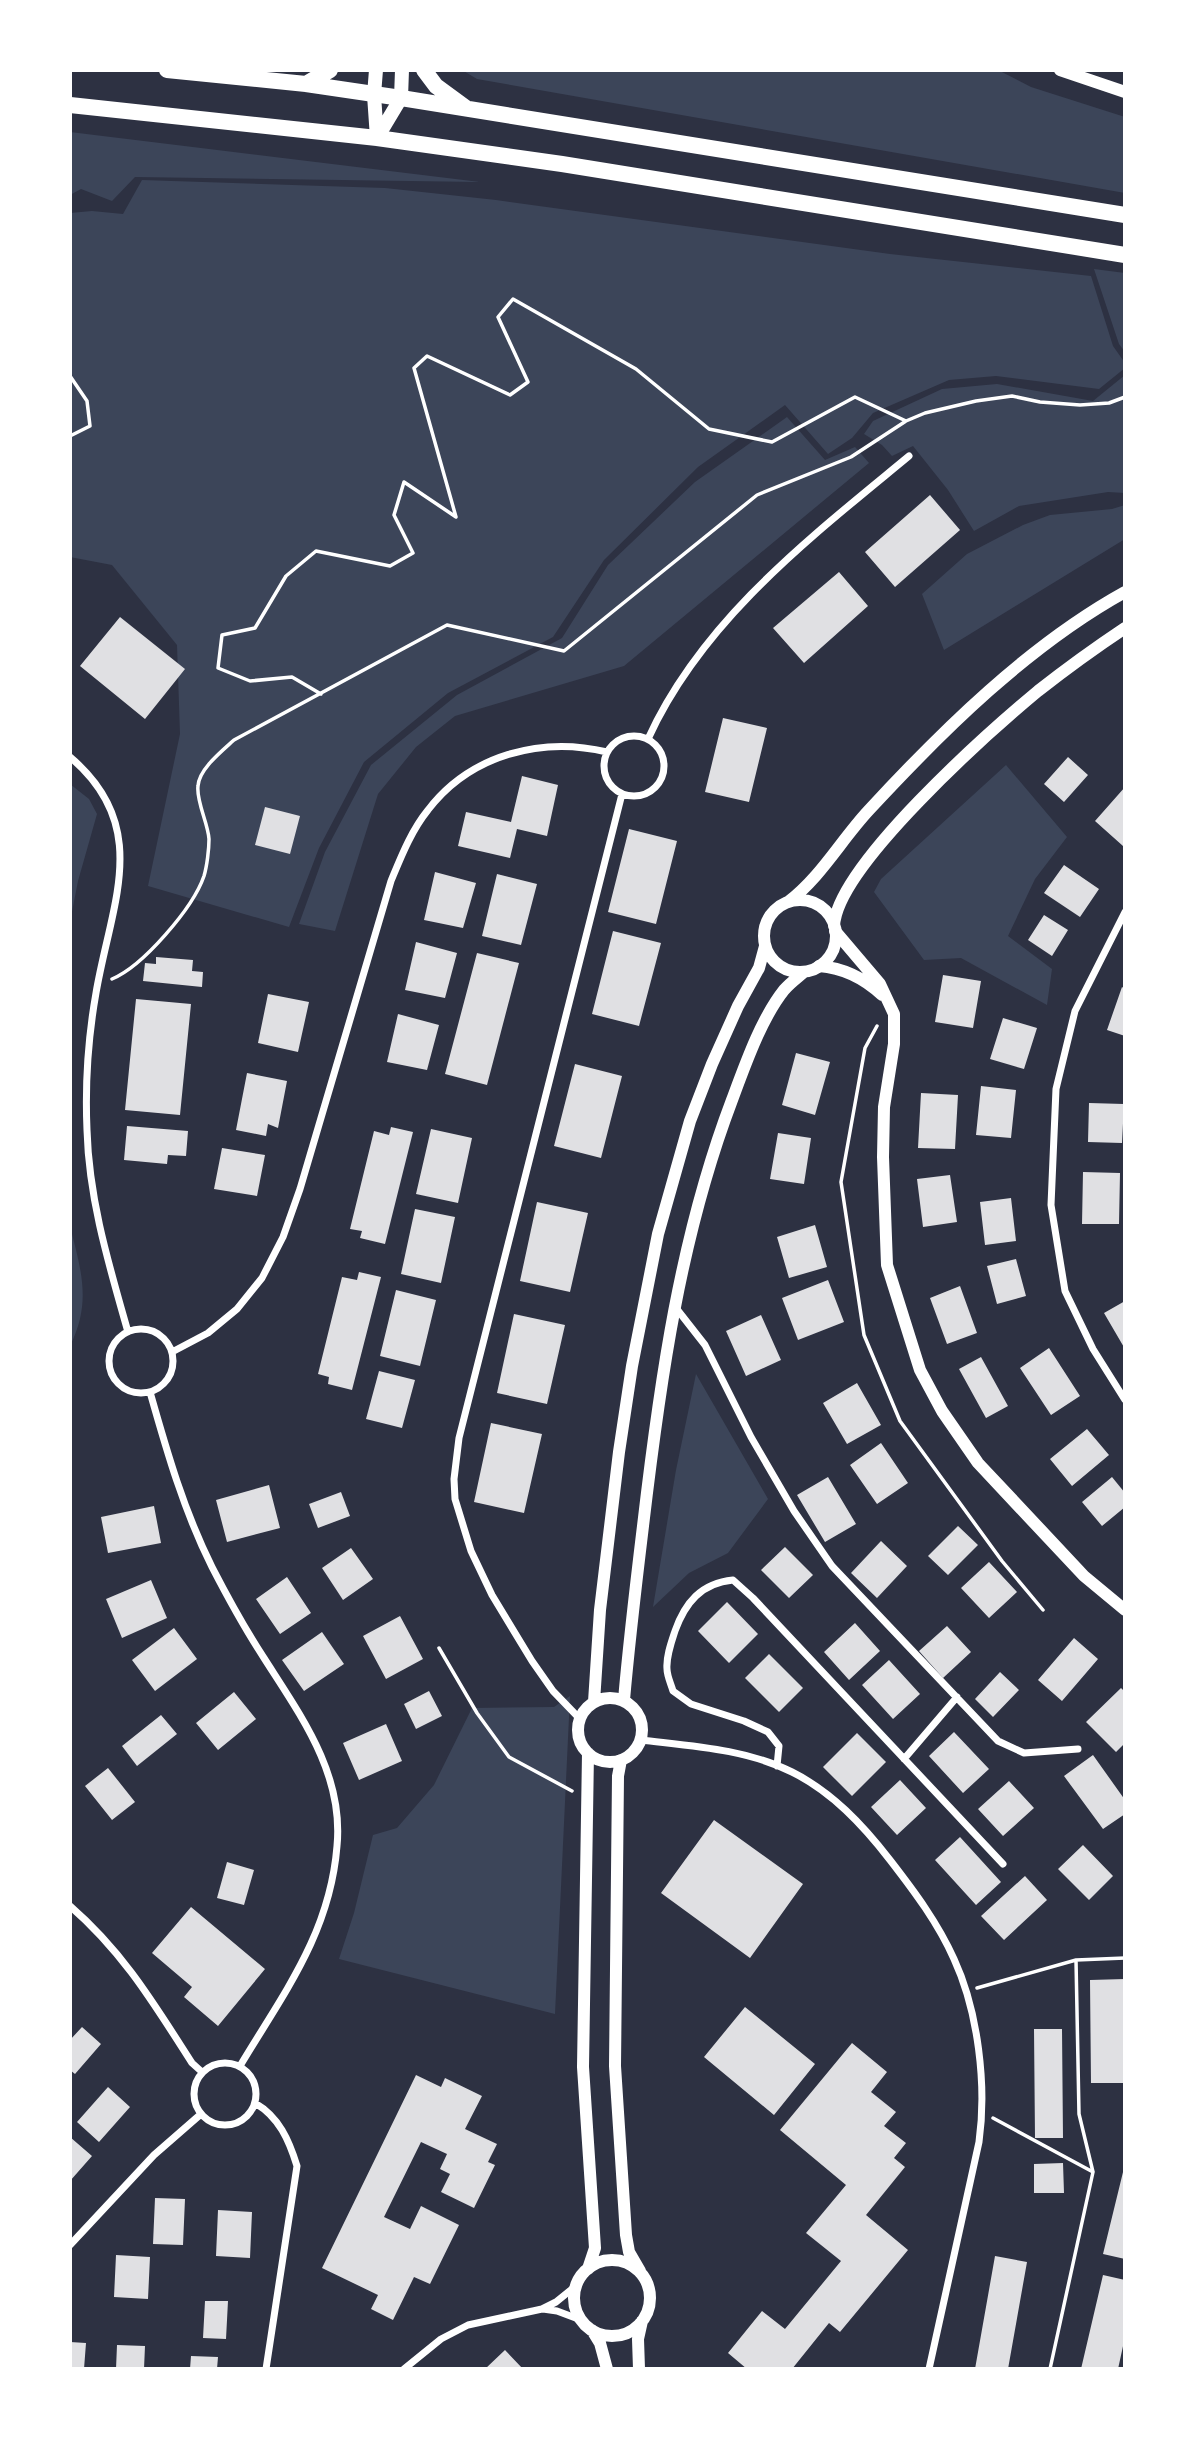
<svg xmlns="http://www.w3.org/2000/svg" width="1195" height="2439" font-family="Raleway,sans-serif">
  <rect width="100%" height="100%" fill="#2d3142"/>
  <path fill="#3c4559" d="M462,70h536l33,17 94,30v76l-648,-114z
    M70,132l410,50 -345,-5 -23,24 -31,-12 -11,6z
    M142,180l243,8 111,12 394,54 201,22 22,70 12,17v5l-26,21 -103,-13 -47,4 -76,33 -21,25 -24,16 -43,-49 -87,62 -94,93 -51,77 -105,56 -84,69 -45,86 -30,79 -141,-41 32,-152 -3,-89 -65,-80 -42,-8v-344l22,-2 31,3z
    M1094,269l31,4v79l-6,-8z
    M1125,375v118l-17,-1 -89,14 -45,25 -26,-41 -35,-44 -21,10 -10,-11 -18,-11 9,-13 69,-32 55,-5 96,17z
    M787,417l38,43 30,-13 14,16 -245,203 -169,50 -39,31 -38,47 -43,137 -36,-7 26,-72 46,-87 86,-70 105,-57 46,-73 87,-83z
    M1125,505v34l-181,111 -22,-56 45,-40 56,-29 27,-10 62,-6z
    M1006,765l61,72 -32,42 -27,57 44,33 -5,36 -86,-47 -37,2 -50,-68 7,-13z
    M70,784l19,15 8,15 -19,67 -8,41z
    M70,1226c11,44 22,76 0,120z
    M696,1374l72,125 -40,54 -39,20 -36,34 23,-137z
    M570,1696l-15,318 -216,-55 15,-46 19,-78 24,-7 37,-43 38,-77 82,-1z"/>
  <path fill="#e0e0e3" d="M930,495l30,35 -65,57 -30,-35z
    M839,572l29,34 -64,57 -31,-35z
    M120,617l65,52 -40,50 -65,-53z
    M723,718l44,10 -18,74 -44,-10z
    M1068,757l20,18 -24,27 -20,-18z
    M522,776l36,9 -11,51 -30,-7 -7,29 -52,-12 8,-34 45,10z
    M1125,787v56l-2,3 -28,-25z
    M265,807l35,9 -10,38 -35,-9z
    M629,829l48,12 -21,83 -48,-12z
    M1064,865l35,24 -19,28 -36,-24z
    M435,872l41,11 -13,45 -39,-8z
    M497,874l40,10 -16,61 -39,-9z
    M1044,915l24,15 -16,26 -24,-16z
    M613,931l48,12 -22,83 -47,-12z
    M416,942l41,11 -12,45 -40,-8z
    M477,953l42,10 -32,122 -42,-11z
    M156,957l37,3 -1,11 11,1 -1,15 -59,-6 2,-18 11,1z
    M943,975l38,6 -8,47 -38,-6z
    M1122,987l3,2v47l-18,-6z
    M268,994l41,8 -11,50 -40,-9z
    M136,999l55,5 -11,111 -55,-5z
    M398,1014l41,11 -12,45 -40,-8z
    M1003,1018l34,10 -13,41 -34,-10z
    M796,1053l34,9 -15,53 -33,-10z
    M575,1064l47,12 -21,82 -47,-12z
    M247,1073l40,8 -9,47 -10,-4 -2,12 -30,-6z
    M981,1086l35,4 -5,48 -35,-3z
    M921,1093l37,2 -3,54 -37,-1z
    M1089,1103l35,1 -2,39 -34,-1z
    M127,1126l61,5 -2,25 -18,-1 -1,9 -43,-4z
    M391,1127l22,5 -28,112 -25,-6 2,-7 -12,-2 24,-98 15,4z
    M431,1129l41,9 -14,65 -42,-9z
    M778,1133l33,5 -7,46 -34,-5z
    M222,1148l43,7 -8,41 -43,-7z
    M1083,1172l37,1 -1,51h-37z
    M950,1175l7,47 -34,5 -6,-48z
    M1011,1198l5,43 -31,4 -5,-43z
    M537,1202l51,11 -18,79 -50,-11z
    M415,1209l40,8 -14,66 -40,-9z
    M815,1225l12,42 -38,11 -12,-41z
    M1016,1259l10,37 -29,8 -10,-38z
    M359,1272l22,5 -29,113 -24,-6 1,-7 -11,-3 24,-97 15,3z
    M828,1280l16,42 -46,18 -16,-42z
    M960,1286l17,47 -30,11 -17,-46z
    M396,1290l40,10 -16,66 -40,-10z
    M1125,1301v48l-21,-36z
    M514,1314l51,11 -18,79 -50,-11z
    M761,1315l20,45 -35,16 -20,-45z
    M1049,1348l31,48 -29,19 -31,-47z
    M981,1357l27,49 -22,12 -27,-49z
    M379,1371l36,9 -13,48 -36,-9z
    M857,1383l24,42 -34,19 -24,-41z
    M491,1423l51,11 -18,79 -50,-11z
    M1087,1429l22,26 -37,31 -22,-27z
    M881,1443l27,40 -31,21 -27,-39z
    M828,1477l28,47 -31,18 -28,-47z
    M1112,1477l13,16v14l-23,19 -20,-24z
    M269,1485l11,43 -53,14 -11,-42z
    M341,1492l9,24 -32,12 -9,-24z
    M154,1506l7,37 -53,10 -7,-36z
    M958,1526l20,19 -30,30 -20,-19z
    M881,1541l26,25 -30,32 -26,-25z
    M785,1547l28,28 -24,23 -28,-28z
    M351,1548l22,31 -30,21 -21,-32z
    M989,1562l28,30 -28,26 -28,-30z
    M287,1577l24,36 -31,21 -24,-35z
    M151,1580l16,38 -45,20 -16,-39z
    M727,1602l31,32 -29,29 -31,-32z
    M400,1616l23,43 -37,20 -23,-43z
    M855,1623l25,28 -31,29 -25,-28z
    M947,1626l24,26 -28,26 -24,-27z
    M174,1628l23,31 -42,32 -23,-31z
    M322,1632l22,32 -40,27 -22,-31z
    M1074,1638l24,21 -36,42 -24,-21z
    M769,1654l34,34 -24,24 -34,-34z
    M889,1660l31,34 -27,25 -31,-34z
    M1000,1672l19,18 -26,27 -18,-18z
    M1121,1688l4,4v51l-9,9 -30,-30z
    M429,1691l13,25 -26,13 -12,-25z
    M234,1692l22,27 -38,31 -22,-27z
    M161,1715l16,19 -40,32 -15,-20z
    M386,1724l16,37 -43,19 -16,-37z
    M954,1732l35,37 -26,24 -34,-37z
    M857,1733l29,29 -34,34 -29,-29z
    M1093,1755l32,45v14l-22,15 -39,-53z
    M108,1768l27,34 -23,18 -27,-34z
    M900,1780l26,28 -29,27 -26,-28z
    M1009,1781l25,27 -31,28 -25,-27z
    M714,1820l89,64 -53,74 -89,-65z
    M960,1837l41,45 -25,23 -41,-45z
    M1083,1845l30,31 -24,24 -31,-31z
    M227,1862l27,8 -10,35 -27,-7z
    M1025,1876l22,24 -43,40 -23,-24z
    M191,1907l74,62 -47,57 -34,-29 8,-10 -40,-34z
    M1125,1979v104h-34l-1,-103z
    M745,2007l70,57 -41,51 -70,-58z
    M82,2027l19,17 -26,30 -5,-4v-30z
    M1034,2029h28l1,109h-28z
    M852,2043l35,29 -16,20 25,20 -12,14 22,17 -12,15 11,9 -39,48 42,35 -68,82 -11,-9 -37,46h-45l-19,-16 34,-42 23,18 56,-68 -35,-28 40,-48 -66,-55z
    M416,2075l25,12 4,-9 37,18 -17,33 32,15 -9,18 7,3 -21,43 -33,-16 9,-18 -10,-5 7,-15 -26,-12 -37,75 26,12 11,-23 38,19 -29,59 -16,-7 -21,43 -22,-11 7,-14 -56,-27z
    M108,2087l22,20 -31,35 -22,-20z
    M70,2137l22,19 -22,25z
    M1063,2163l1,30h-30v-29z
    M1124,2168h1v91l-22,-5z
    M155,2198l30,1 -2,46 -30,-1z
    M218,2210l34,2 -2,46 -34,-2z
    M116,2255l34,2 -2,42 -34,-2z
    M995,2256l32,6 -19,107h-33z
    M1103,2275l22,5v57l-7,32h-37z
    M205,2301h23l-2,38 -23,-1z
    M70,2342l16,1 -2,26h-14z
    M117,2345l28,1 -1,23h-28z
    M505,2350l18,19h-38z
    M191,2356l27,1 -1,12h-27z"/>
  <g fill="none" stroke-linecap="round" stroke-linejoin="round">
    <path stroke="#fff" stroke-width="3.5" d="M70,376l17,25 3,25 -20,10
      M321,694l-29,-17 -42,4 -32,-13 4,-33 33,-7 31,-52 30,-25 74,15 23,-13 -19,-38 10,-33 52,35 -42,-149 13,-12 83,39 18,-13 -30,-65 15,-18 123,70 73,60 63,13 83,-45 51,24
      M112,979c31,-13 81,-71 92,-103 3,-10 5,-27 5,-37 -1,-16 -13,-38 -11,-53 1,-17 24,-35 36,-46l213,-115 117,26 193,-156 94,-38 55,-36 19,-8 51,-12 36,-5 28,6 40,3 29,-2 16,-6
      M877,1026l-12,22 -24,134 23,153 36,86 102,140 41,49
      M439,1648l38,65 32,44 63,34
      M1125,1881v7
      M977,1988l99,-28 49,-2
      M993,2118l100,54
      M1050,2369l43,-197 -14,-58 -3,-154"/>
    <path stroke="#fff" stroke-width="7" d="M604 766a30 30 0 1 1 60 0a30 30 0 1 1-60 0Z
      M648,739c54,-119 163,-202 261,-283
      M70,757c83,70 41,147 26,236 -8,45 -11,91 -9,137 2,70 22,135 41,202
      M1125,912l-50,99 -19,78 -5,116 14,86 28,58 32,51
      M676,1308l29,37 46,92 43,74 38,55 166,175 26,12 54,-4
      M109 1361a32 32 0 1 1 64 0a32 32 0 1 1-64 0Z
      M172,1352l36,-19 29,-24 25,-31 21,-41 17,-48 91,-308c10,-24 20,-50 37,-71 42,-55 113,-74 179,-58
      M150,1392c17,60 34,119 62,175 16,31 33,62 52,91 37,58 80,116 73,188 -7,88 -54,148 -97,220
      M580,1719l-27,-28 -21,-30 -40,-66 -21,-44 -16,-52 -1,-20 5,-41 163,-644
      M641,1740c50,6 105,9 151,32 40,20 71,53 98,88 24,31 48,63 64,99 24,52 33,126 25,183l-50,227
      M904,1759l53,-62
      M777,1766l2,-20 -11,-14 -24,-11 -53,-17 -18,-13c-2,-7 -6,-15 -6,-22 -1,-12 4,-26 8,-38 10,-28 26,-48 58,-51l20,18 250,266
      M70,1906c54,47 84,98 122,157l10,9
      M194 2094a31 31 0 1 1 62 0a31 31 0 1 1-62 0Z
      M255,2103c24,14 34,37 42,63l-31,203
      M70,2245l84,-90 47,-41
      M543,2309l14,2 24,9
      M404,2369l37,-30 27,-14 74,-16 14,-7 21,-17"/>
    <path stroke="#fff" stroke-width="12" d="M1060,70l65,22
      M835,931l45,53 14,30v30l-10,63 -1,50 4,108 33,105 22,41 36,52 106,113 41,34
      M819,966c25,2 45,12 63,29"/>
    <path stroke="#fff" stroke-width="12" d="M764 936a36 36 0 1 1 72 0a36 36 0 1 1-72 0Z
      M788,902c33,-25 53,-62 81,-92 74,-80 160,-165 256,-218
      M834,926c3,-60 156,-195 204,-235 28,-22 57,-43 87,-63
      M578 1730a32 32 0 1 1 64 0a32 32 0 1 1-64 0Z
      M624,1700c5,-58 12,-116 19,-174 17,-145 37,-289 89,-426 13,-35 29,-81 52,-110 6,-7 13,-12 20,-18
      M594,1702l6,-92 19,-158 13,-86 26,-132 32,-113 22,-57 26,-58 21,-38 6,-22
      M621,1760l-3,16 -3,290 11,169 3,17 11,19
      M574 2298a38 38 0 1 1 76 0a38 38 0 1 1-76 0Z
      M588,2269l7,-21 -12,-181 5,-314
      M592,2330l8,13 7,26
      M639,2369l-1,-30 4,-18"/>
    <path stroke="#fff" stroke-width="14" d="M376,70l-2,25 3,43
      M377,138l24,-40 1,-28"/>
    <path stroke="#fff" stroke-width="16" d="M167,70l139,14 95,14 724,117
      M424,70l12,16 30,22
      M306,84l24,-14
      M70,105l307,33 185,26 563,91"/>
  </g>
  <rect width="1195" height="2439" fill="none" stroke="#ffffff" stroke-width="144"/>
</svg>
